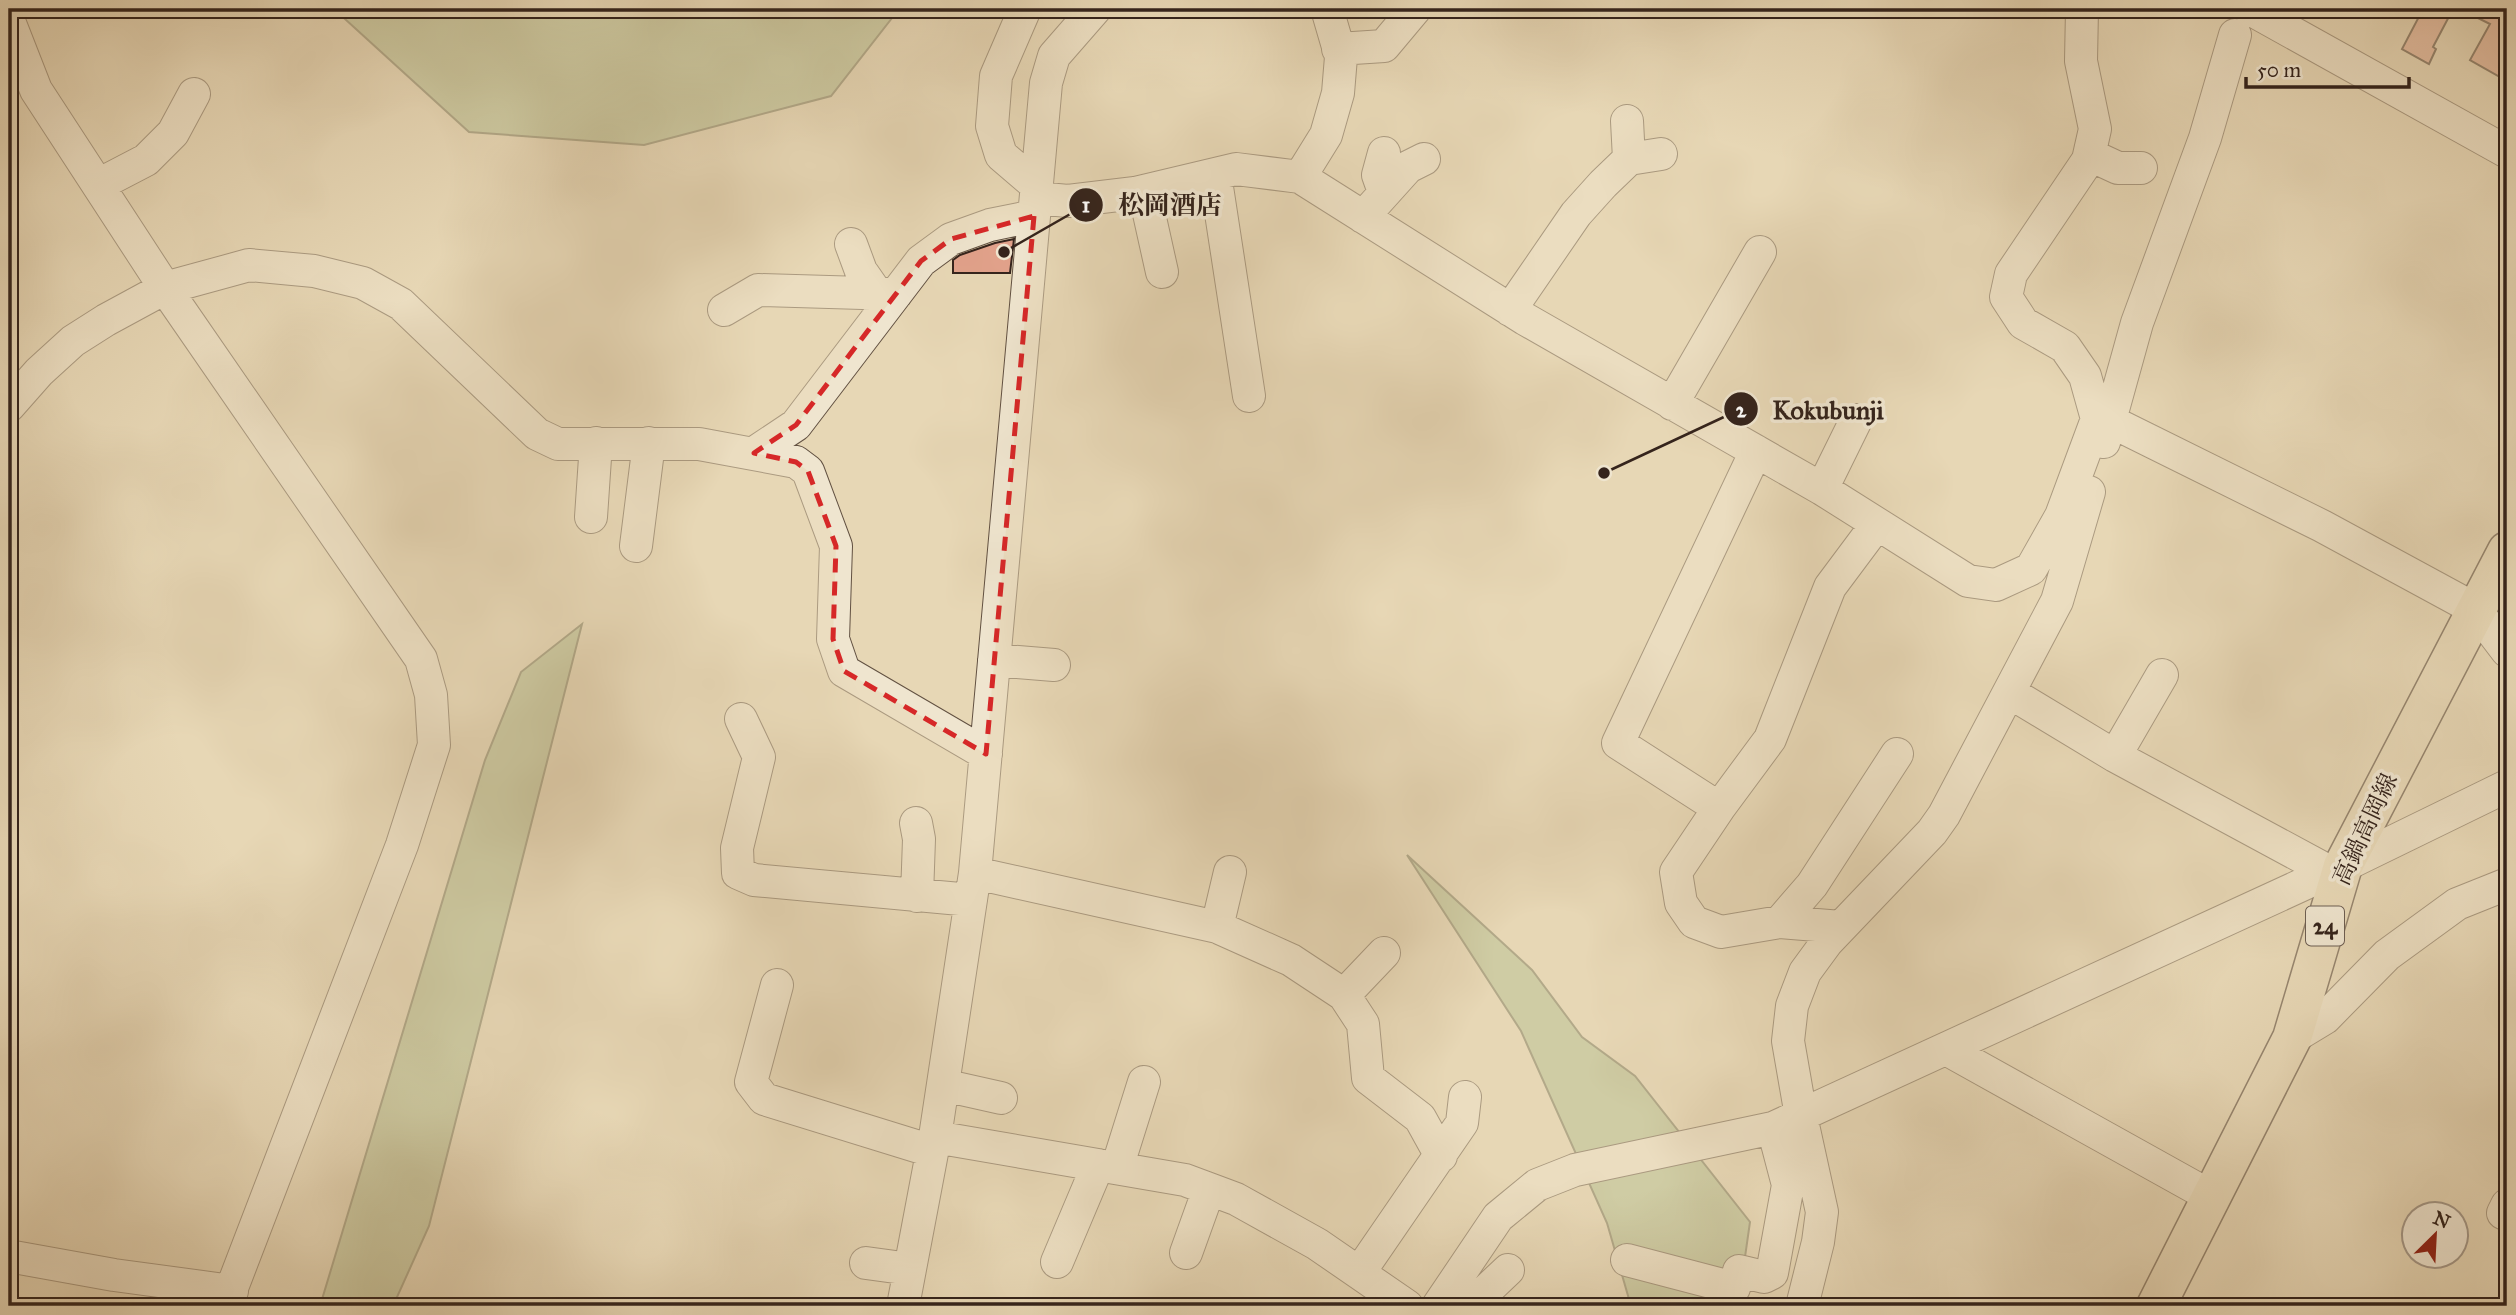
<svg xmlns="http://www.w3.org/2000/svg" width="2516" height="1315" font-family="'IM FELL Great Primer','Noto Serif JP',serif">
  <rect width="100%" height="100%" fill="#e7d7b5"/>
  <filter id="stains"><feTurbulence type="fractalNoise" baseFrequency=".00286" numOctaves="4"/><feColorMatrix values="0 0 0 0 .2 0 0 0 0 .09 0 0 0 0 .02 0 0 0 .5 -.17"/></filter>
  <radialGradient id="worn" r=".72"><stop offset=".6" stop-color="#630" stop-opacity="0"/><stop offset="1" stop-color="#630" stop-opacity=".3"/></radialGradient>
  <path fill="#b1bf91" stroke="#737256" stroke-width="2" d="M334,9h565l-68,87 -187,49 -175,-13z
    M582,624l-153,602 -36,80h-73l165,-546 36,-88z
    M1407,855l125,115 50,67 53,39 115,146 -12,84h-107l-24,-83 -86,-192z"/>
  <path fill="#e1a18a" stroke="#35241c" stroke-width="2" d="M2423,9h30l-20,38 3,2 -7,15 -27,-15z
    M2460,9h47v72l-37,-21 20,-36z
    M1014,239l-4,34h-57v-13l7,-5 35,-12z"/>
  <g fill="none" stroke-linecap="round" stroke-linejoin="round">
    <g stroke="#625142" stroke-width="34">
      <path id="minor" d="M1025,9l-29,67 -4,50 9,29 35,30
        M2250,9l257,143
        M9,21l27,69 129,198 256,371 10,36 3,50 -32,100 -177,461
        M1338,49l46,-3 31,-37
        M1627,121l2,38
        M1384,153l-6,22 6,17
        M2090,155l28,13h23
        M1215,174l34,222
        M1300,177l26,-42 12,-42 3,-36 -14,-48
        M98,185l48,-25 27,-27 21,-39
        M1144,191l18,81
        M1036,198l32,3 67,-8 101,-24 64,8 225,142 297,170 146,92 28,4 35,-16 30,-53 36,-97 -12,-43 -20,-29 -42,-24 -17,-26 5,-23 77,-114 7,-31 -14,-68 1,-52
        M1363,217l45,-50 16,-8
        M851,244l10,27 16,23
        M724,310l34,-20 138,4
        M1510,310l66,-96 27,-30 26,-25 32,-5
        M1672,404l88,-152
        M9,406l30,-34 34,-31 33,-21 59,-32 84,-23 65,6 49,12 38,21 136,130 21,10h141l97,18 12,9 28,75 -3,93 11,32 142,83
        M2097,419l13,2 212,105 153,83 32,42
        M2104,442l33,-119 68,-185 30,-103
        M1756,451l-138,292 101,65 51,-69 60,-152 47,-63
        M754,453l42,-28 125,-164 30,-22 39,-14 44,-9
        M1822,489l34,-69
        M591,517l5,-74
        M636,546l13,-103
        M994,660l60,5
        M2009,692l106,64 215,116
        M741,719l18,38 -22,91 1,25 16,7 217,20
        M2115,756l47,-81
        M1719,808l-43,64 5,31 13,19 27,10 59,-10 61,5
        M916,823l3,16 -2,57
        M975,873l242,54 74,33 53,35 19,29 5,54 52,40 21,38
        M1780,922l32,-37 85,-131
        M1217,927l13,-55
        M777,985l-26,97 13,17 168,52
        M1344,995l40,-42
        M2292,1038l33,-20 62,-63 70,-51 50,-20
        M1946,1049l266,148
        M943,1085l58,13
        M935,1137l250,43 51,19 81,45 90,62
        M1117,1168l27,-86
        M2507,1205l-4,8 4,2
        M1186,1253l23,-64
        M14,1257l100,18 118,16
        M1627,1260l107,28 5,-17 25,6 8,-4 16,-88 -15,-57
        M1057,1262l41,-97
        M866,1263l44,6
        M1359,1273l103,-150 3,-26
        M903,1306l32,-169 40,-264 71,-790 8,-27 41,-47
        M1438,1306l60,-89 39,-32 38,-15 198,-42 570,-262 164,-80
        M1470,1306l38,-36
        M1802,1306l16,-64 4,-30 -21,-96 -13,-75 4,-35 13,-34 22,-30 105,-110 12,-17 113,-214 32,-109"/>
    </g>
    <g stroke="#35241c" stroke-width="41">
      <path id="major" d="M2156,1306l136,-268 51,-172 164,-315"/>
    </g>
    <use href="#minor" stroke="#efe5cf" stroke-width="32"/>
    <use href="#major" stroke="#e7d7b5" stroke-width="38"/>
  </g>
  <path d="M0 0H2516V1315H0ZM1034,216l-48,538 -142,-83 -11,-32 3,-93 -28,-75 -12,-9 -42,-9 42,-28 125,-164 30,-22z" fill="#e7d7b5" fill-opacity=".55" fill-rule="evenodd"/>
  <path fill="none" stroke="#d62828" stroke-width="5" stroke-dasharray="14 9" stroke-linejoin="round" d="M1034,216l-48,538 -142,-83 -11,-32 3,-93 -28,-75 -12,-9 -42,-9 42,-28 125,-164 30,-22z"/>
  <g text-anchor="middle" stroke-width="7" stroke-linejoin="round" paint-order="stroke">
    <rect fill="#efe5cf" stroke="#6d5e52" stroke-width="2" x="2306" y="906.5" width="38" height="39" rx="5"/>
    <g font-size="23" font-weight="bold" fill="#35241c">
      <text x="2325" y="934">24</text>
    </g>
    <g font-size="24" fill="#35241c" stroke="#efe5cf">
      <text transform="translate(2365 829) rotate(-65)" y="8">高鍋高岡線</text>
    </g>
  </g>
  <path fill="none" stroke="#35241c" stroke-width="2.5" d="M1004 252L1086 205M1604 473L1741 409"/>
  <g fill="#35241c" stroke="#efe5cf" stroke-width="2.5">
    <circle cx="1004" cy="252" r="7"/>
    <circle cx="1604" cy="473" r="7"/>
    <circle cx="1086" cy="205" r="18"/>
    <circle cx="1741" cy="409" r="18"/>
  </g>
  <g font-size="21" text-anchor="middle" font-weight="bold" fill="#fff">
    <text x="1086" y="212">1</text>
    <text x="1741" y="417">2</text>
  </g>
  <g font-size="26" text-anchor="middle" font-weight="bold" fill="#35241c" stroke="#efe5cf" stroke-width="7" stroke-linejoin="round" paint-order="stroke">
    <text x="1170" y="214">松岡酒店</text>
    <text x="1828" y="419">Kokubunji</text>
  </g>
  <rect width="2516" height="1315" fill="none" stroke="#e7d7b5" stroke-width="35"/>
  <rect x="10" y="10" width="2495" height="1294" fill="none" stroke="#35241c" stroke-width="3.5"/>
  <rect x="18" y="18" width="2481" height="1280" fill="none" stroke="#35241c" stroke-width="2"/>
  <g transform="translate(2435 1235) rotate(24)"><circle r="33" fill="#efe5cf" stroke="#a59887" stroke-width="2"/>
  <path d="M0-5L12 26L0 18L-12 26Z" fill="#8f2418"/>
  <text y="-10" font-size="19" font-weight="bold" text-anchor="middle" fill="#35241c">N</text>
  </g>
  <path d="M2246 77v10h163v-10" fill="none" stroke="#35241c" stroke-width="3.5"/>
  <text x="2257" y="77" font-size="21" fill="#35241c" stroke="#efe5cf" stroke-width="5" paint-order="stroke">50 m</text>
  <rect width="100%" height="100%" filter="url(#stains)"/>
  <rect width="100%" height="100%" fill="url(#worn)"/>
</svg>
